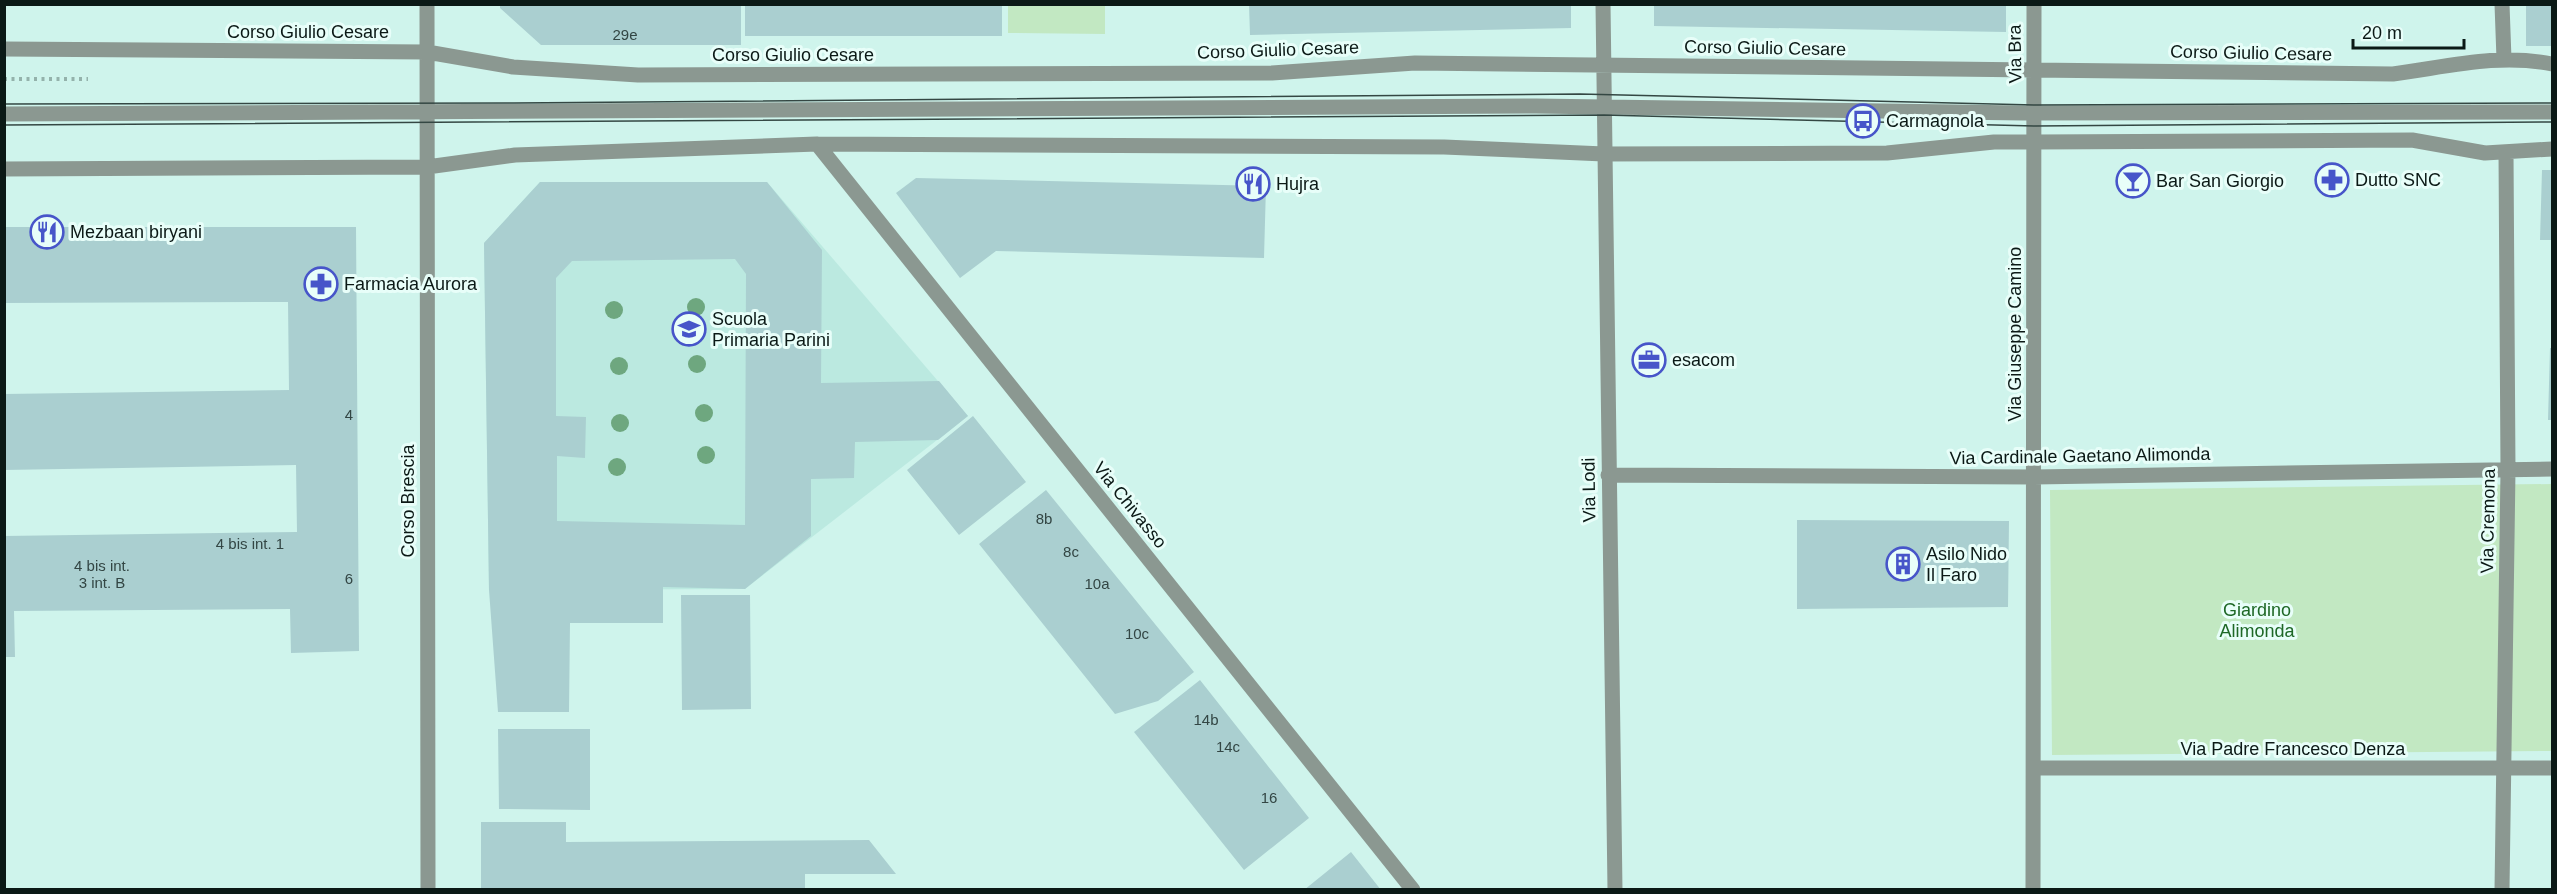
<svg xmlns="http://www.w3.org/2000/svg" width="2557" height="894" font-family="Arial,sans-serif">
  <rect width="100%" height="100%" fill="#cff4ec"/>
  <path fill="#bbe9e0" d="M540,182h227l201,234 -223,173 -256,1 -5,-347z"/>
  <path fill="#c2e8c2" d="M1008,5h97v29l-97,-1z
    M2552,484v267l-500,4 -2,-265z"/>
  <path fill="#aacfd0" fill-rule="evenodd" d="M500,4h241v41h-200l-41,-37z
    M745,4h257v32h-257z
    M1249,4h322v24l-321,7z
    M1654,4h352v28l-352,-6z
    M2526,4h26v42h-26z
    M2542,170h10v70h-12z
    M916,178l350,8 -2,72 -268,-7 -36,27 -64,-85z
    M540,182h227l55,68 -1,133 118,-2 29,35 -30,24 -83,2 -1,36 -43,1v57l-66,53 -82,-2v36h-93l-1,89h-71l-9,-122 -5,-347zM735,259l11,15 -1,251 -188,-4v-65l28,2 1,-41 -30,-1v-138l16,-17z
    M4,227h352l3,424 -68,2 -1,-44 -276,2 1,46h-11v-121l293,-4 -1,-67 -292,5v-76l285,-4 -1,-88 -284,1z
    M2550,348h2v72h-4z
    M973,416l53,66 -67,53 -52,-65z
    M1046,490l148,182 -36,29 -43,13 -136,-170z
    M1797,520l212,1 -1,86 -211,2z
    M681,595h69l1,114 -69,1z
    M1200,680l109,138 -65,52 -110,-138z
    M498,729h92v81l-91,-1z
    M481,822h85v20l303,-2 27,34h-91v16h-324z
    M1351,852l30,38h-77z"/>
  <g fill="none" stroke-linecap="round" stroke-linejoin="round">
    <path stroke="#94b2ab" stroke-width="4" stroke-dasharray="3 4.5" stroke-linecap="butt" d="M4,79h84"/>
    <path stroke="#8b9891" stroke-width="15" d="M427,4l1,886
      M1603,4l12,886
      M2502,4l2,55
      M4,49l423,3 86,15 125,8 634,-2 143,-10 978,11c54,-7 105,-21 159,-10
      M4,114l1532,-8 487,7 529,-1
      M817,144l596,746
      M4,169l423,-2 88,-12 302,-11 627,3 160,7 283,-1 107,-11h42l376,-2 73,13 67,-4
      M1608,475l426,2 518,-8
      M2034,768h518
      M2033,890l1,-886
      M2502,890l6,-420 -2,-318"/>
    <path stroke="#344743" stroke-width="1.5" d="M4,104l510,-1 1066,-9 455,11 517,-2
      M4,125l1600,-10 431,11 517,-4"/>
  </g>
  <g fill="#6ea77f">
    <circle cx="696" cy="307" r="9"/>
    <circle cx="614" cy="310" r="9"/>
    <circle cx="697" cy="364" r="9"/>
    <circle cx="619" cy="366" r="9"/>
    <circle cx="704" cy="413" r="9"/>
    <circle cx="620" cy="423" r="9"/>
    <circle cx="706" cy="455" r="9"/>
    <circle cx="617" cy="467" r="9"/>
  </g>
  <defs>
    <g id="bus-ring" transform="scale(1.725)"><circle r="9.5" fill="#e8fef9" stroke="#4755c9" stroke-width="1.5"/><path d="M-5-6H5V4H4V6H2V4H-2V6H-4V4H-5ZM-3.5-4V0h7V-4ZM-3.5 1.2v1.5H-2V1.2ZM2 1.2v1.5H3.5V1.2Z" fill="#4755c9"/></g>
    <g id="pharmacy-ring" transform="scale(1.725)"><circle r="9.5" fill="#e8fef9" stroke="#4755c9" stroke-width="1.5"/><path d="M-2-6h4v4h4v4h-4v4h-4v-4h-4v-4h4Z" fill="#4755c9"/></g>
    <g id="bar-ring" transform="scale(1.725)"><circle r="9.5" fill="#e8fef9" stroke="#4755c9" stroke-width="1.5"/><path d="M-6-5H6L.8 .8V4.5H3.5V6h-7V4.5H-.8V.8Z" fill="#4755c9"/></g>
    <g id="restaurant-ring" transform="scale(1.725)"><circle r="9.5" fill="#e8fef9" stroke="#4755c9" stroke-width="1.5"/><path d="M-5-6h1v4h1v-4h1v4h1v-4h1v5L-1.5 .5V6h-2V.5L-5-1ZM5-6V6H3V1.5H1.5Q1.5-4 5-6Z" fill="#4755c9"/></g>
    <g id="school-ring" transform="scale(1.725)"><circle r="9.5" fill="#e8fef9" stroke="#4755c9" stroke-width="1.5"/><path d="M0-5L7-2L0 1L-7-2ZM-4 1L0 2.5L4 1V4Q0 6-4 4Z" fill="#4755c9"/></g>
    <g id="office-ring" transform="scale(1.725)"><circle r="9.5" fill="#e8fef9" stroke="#4755c9" stroke-width="1.5"/><path d="M-6-3h4V-5.5h4V-3h4V5H-6ZM-1-4.5V-3h2v-1.5ZM-6 0V1H6V0Z" fill="#4755c9"/></g>
    <g id="building-ring" transform="scale(1.725)"><circle r="9.5" fill="#e8fef9" stroke="#4755c9" stroke-width="1.5"/><path d="M-4-6H4V6H1V3H-1V6H-4ZM-2.5-4.3h1.7v1.8h-1.7ZM.8-4.3h1.7v1.8H.8ZM-2.5-1h1.7V.8h-1.7ZM.8-1h1.7V.8H.8Z" fill="#4755c9"/></g>
  </defs>
  <g fill-rule="evenodd">
    <use href="#bus-ring" x="1863" y="121"/>
    <use href="#pharmacy-ring" x="2332" y="180"/>
    <use href="#bar-ring" x="2133" y="181"/>
    <use href="#restaurant-ring" x="1253" y="184"/>
    <use href="#restaurant-ring" x="47" y="232"/>
    <use href="#pharmacy-ring" x="321" y="284"/>
    <use href="#school-ring" x="689" y="329"/>
    <use href="#office-ring" x="1649" y="360"/>
    <use href="#building-ring" x="1903" y="564"/>
  </g>
  <g text-anchor="middle" stroke-width="6" stroke-linejoin="round" paint-order="stroke">
    <g font-size="15" fill="#334644">
      <text x="625" y="40">29e</text>
      <text x="349" y="420">4</text>
      <text x="1044" y="524">8b</text>
      <text x="250" y="549">4 bis int. 1</text>
      <text x="1071" y="557">8c</text>
      <text x="102" y="571">4 bis int.<tspan x="102" dy="17">3 int. B</tspan></text>
      <text x="349" y="584">6</text>
      <text x="1097" y="589">10a</text>
      <text x="1137" y="639">10c</text>
      <text x="1206" y="725">14b</text>
      <text x="1228" y="752">14c</text>
      <text x="1269" y="803">16</text>
    </g>
    <g font-size="18" fill="#0b1916" stroke="#e8fef9">
      <text x="308" y="38">Corso Giulio Cesare</text>
      <text transform="translate(1765 48) rotate(1)" y="6">Corso Giulio Cesare</text>
      <text transform="translate(1278 50) rotate(-2)" y="6">Corso Giulio Cesare</text>
      <text transform="translate(2251 53) rotate(1)" y="6">Corso Giulio Cesare</text>
      <text transform="translate(2015 54) rotate(-91)" y="6">Via Bra</text>
      <text x="793" y="61">Corso Giulio Cesare</text>
      <text transform="translate(2015 334) rotate(-90)" y="6">Via Giuseppe Camino</text>
      <text transform="translate(2080 456) rotate(-1)" y="6">Via Cardinale Gaetano Alimonda</text>
      <text transform="translate(1589 490) rotate(-91)" y="6">Via Lodi</text>
      <text transform="translate(408 501) rotate(-90)" y="6">Corso Brescia</text>
      <text transform="translate(1130 505) rotate(51)" y="6">Via Chivasso</text>
      <text transform="translate(2488 521) rotate(-89)" y="6">Via Cremona</text>
      <text x="2293" y="755">Via Padre Francesco Denza</text>
    </g>
    <g font-size="18" fill="#0b1916" stroke="#e8fef9" text-anchor="start">
      <text x="1886" y="127">Carmagnola</text>
      <text x="2355" y="186">Dutto SNC</text>
      <text x="2156" y="187">Bar San Giorgio</text>
      <text x="1276" y="190">Hujra</text>
      <text x="70" y="238">Mezbaan biryani</text>
      <text x="344" y="290">Farmacia Aurora</text>
      <text x="712" y="325">Scuola<tspan x="712" dy="21">Primaria Parini</tspan></text>
      <text x="1672" y="366">esacom</text>
      <text x="1926" y="560">Asilo Nido<tspan x="1926" dy="21">Il Faro</tspan></text>
    </g>
    <g font-size="18" fill="#1e6826" stroke="#e8fef9">
      <text x="2257" y="616">Giardino<tspan x="2257" dy="21">Alimonda</tspan></text>
    </g>
  </g>
  <rect width="2557" height="894" fill="none" stroke="#0b1916" stroke-width="12"/>
  <path d="M2353 39v9h111v-9" fill="none" stroke="#0b1916" stroke-width="3"/>
  <text x="2362" y="39" font-size="18" fill="#0b1916" stroke="#e8fef9" stroke-width="4.5" paint-order="stroke">20 m</text>
</svg>
